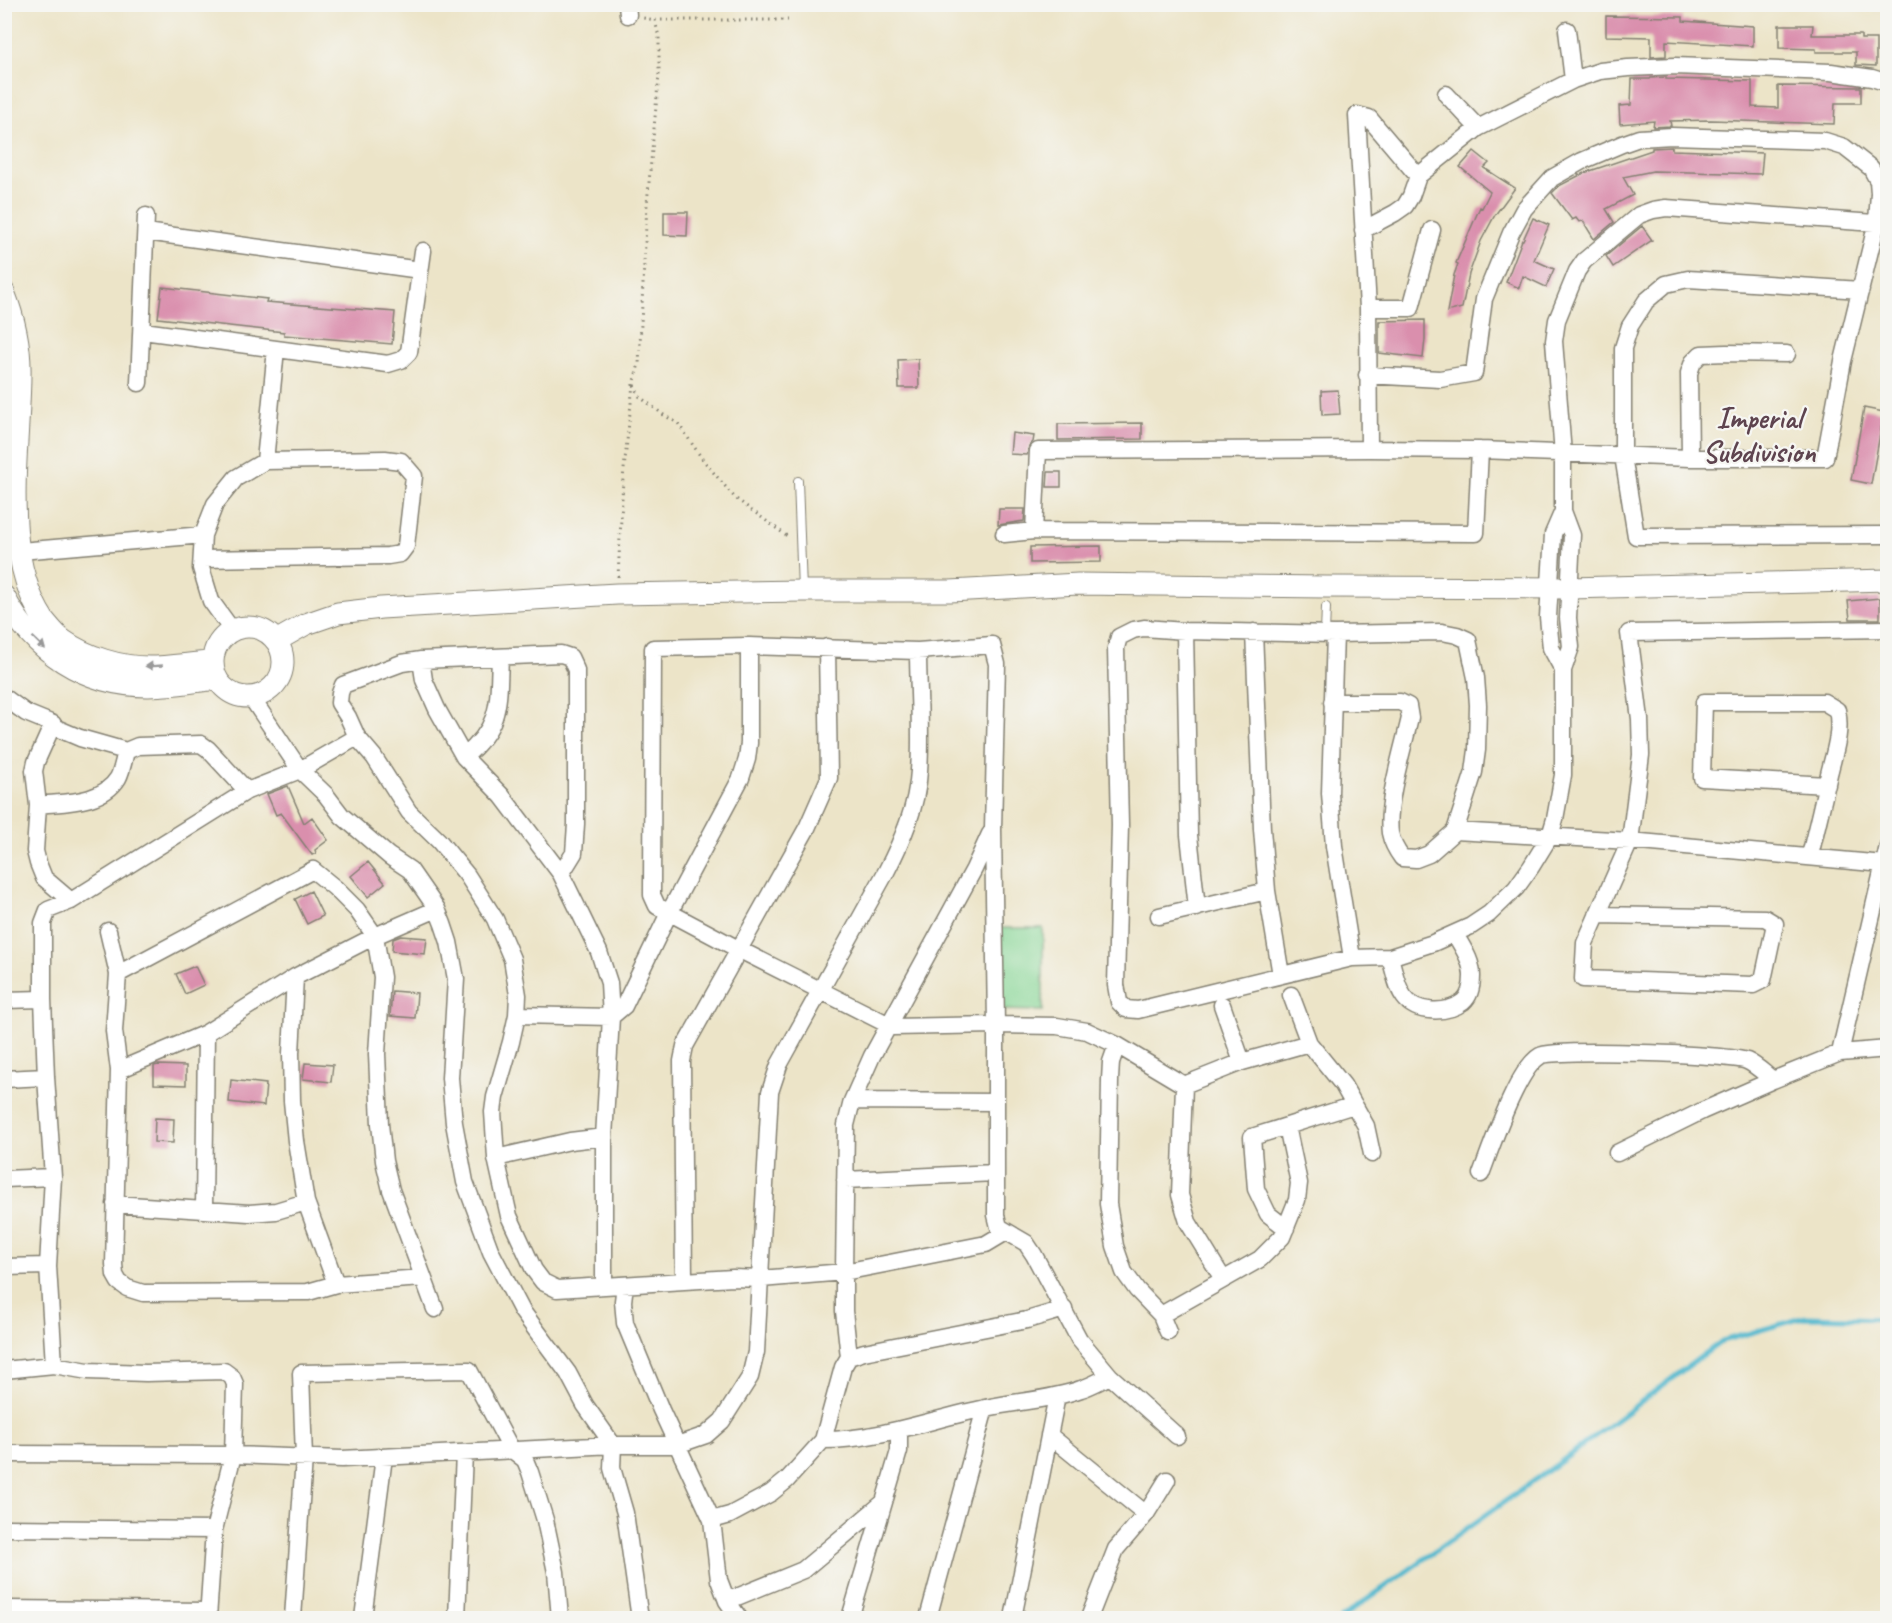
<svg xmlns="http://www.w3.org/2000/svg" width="1892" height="1623" font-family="Caveat,sans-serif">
  <rect width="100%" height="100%" fill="#f6f6f2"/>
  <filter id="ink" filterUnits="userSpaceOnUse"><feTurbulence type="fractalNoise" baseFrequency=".0167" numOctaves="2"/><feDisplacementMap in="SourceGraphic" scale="12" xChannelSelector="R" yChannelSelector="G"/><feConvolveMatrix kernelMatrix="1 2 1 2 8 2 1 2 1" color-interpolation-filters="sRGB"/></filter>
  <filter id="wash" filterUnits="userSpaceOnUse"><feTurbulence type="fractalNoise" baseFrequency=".008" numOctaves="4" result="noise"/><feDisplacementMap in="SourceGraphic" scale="24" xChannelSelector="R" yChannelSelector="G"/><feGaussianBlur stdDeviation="1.35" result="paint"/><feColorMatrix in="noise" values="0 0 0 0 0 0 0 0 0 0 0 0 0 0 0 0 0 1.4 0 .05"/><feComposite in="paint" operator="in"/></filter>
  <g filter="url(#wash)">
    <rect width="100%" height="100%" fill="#ece4c8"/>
    <path fill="#87d695" stroke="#527958" stroke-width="1.5" d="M999,928h44v83l-44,-1z"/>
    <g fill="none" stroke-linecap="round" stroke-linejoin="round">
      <path stroke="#4fb7cd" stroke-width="5" d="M1341,1618l218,-155 163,-122 84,-24 82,2"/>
    </g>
    <g id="blocks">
      <path fill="#da8fad" d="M1606,16l77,1v4l70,5v20l-87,-5v15l-15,1v-20l-45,-1z
        M1779,25h34l-1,10h49v4h15v27l-20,-1v-13h-40v-3l-37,-1z
        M1666,77v2l86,2v26l26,1v-22l83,1v16h-26l-1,21 -123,-4 -41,1 1,5 -18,1 1,-6 -34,3 -1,-18 12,-1 1,-26h18l1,-1z
        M1672,147v3l91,3 -2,21 -108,-3 -30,6 10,18 -27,14 8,13 -20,17 -11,-18 -4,1 -3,-4 -4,2 -20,-27 7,-7 25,-13 68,-23v-2z
        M1474,151l15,12 -5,5 31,20 -20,27 -14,26 -12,33 -7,34 -15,4 7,-37 4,-11 -2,-1 24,-56 2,1 8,-16 -30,-25z
        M664,212h24l-1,24 -23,-1z
        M1533,218l16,7 -15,35 20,9 -8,18 -23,-11 -4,12 -13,-6 16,-42h1z
        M1642,226l10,14 -39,27 -7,-11z
        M162,287l105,12 -1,3 129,10 -3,32 -108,-9v-3l-126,-14z
        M1425,320v19l-2,19 -44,-5v-32z
        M918,359l1,29h-20l-1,-28z
        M1338,390l2,24 -18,1 -1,-24z
        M1864,408l20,4 -13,72 -20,-4z
        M1142,423v16l-84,1v-16z
        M1012,433l22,3 -1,6 -4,4 -2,9 -17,-1z
        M1048,472h13v15h-14z
        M999,509h26l-1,12 -26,4z
        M1101,546v16l-71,1v-16z
        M1880,598v21h-30l-2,-18z
        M288,786l16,37 8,-6 16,23 -13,10 1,3 -4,2 -31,-42 -5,2 -9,-21z
        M368,862l17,21 -17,14 -17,-21z
        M311,891l12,25 -16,8 -12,-25z
        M401,936l26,2 -2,16 -33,-3 1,-12z
        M195,966l9,19 -19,9 -9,-20z
        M392,991l25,2 -2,25 -25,-2z
        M305,1063l28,2 -2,17 -28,-3z
        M158,1065l28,1v19l-32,-1v-18z
        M231,1080l35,4 -2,22 -35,-4z
        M155,1118l19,1 -1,24 -19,-1z"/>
    </g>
  </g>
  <g filter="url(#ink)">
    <use href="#blocks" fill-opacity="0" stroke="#848072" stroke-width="1.5"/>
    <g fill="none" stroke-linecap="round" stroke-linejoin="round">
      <g stroke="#848072" stroke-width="10">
        <path id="service" d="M798,481l4,109
          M1325,633l1,-26"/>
      </g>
      <g stroke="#848072" stroke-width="19">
        <path id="minor" d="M627,4l1,11
          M1567,30l6,50
          M1446,94l32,34
          M1363,230l32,-17 10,-7 6,-10 7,-20 60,-48 95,-48 27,-9 28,-3 47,-2 156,6 41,6 16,5
          M146,232l274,38
          M1861,290l-173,-11 -22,5 -20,17 -16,25 -7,22v108l13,80 252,-1
          M1368,308h43l21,-78
          M143,331l245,33 13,-4 8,-8 14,-101
          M139,383l7,-167
          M1369,449l-1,-141 -11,-193 12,3 49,58
          M1690,458l-1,-85 4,-11 8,-8 25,-1 61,1
          M265,461l11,-112
          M1563,511l-10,23 -5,83 3,31 12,22
          M1034,531l4,-80 331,-2 111,1 210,8h135l18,-97 34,-139 2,-29 -1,-12 -7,-13 -27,-21 -19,-6 -153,-5 -33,2 -17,6 -40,17 -30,17 -28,31 -13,24 -27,66 -10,74 -34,6 -73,-4
          M1004,534l30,-3 442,2 4,-83
          M9,552l194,-17
          M202,559l186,-3 12,-2 6,-8 8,-70 -13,-15 -16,-2 -120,2 -29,17 -21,26 -12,31 -2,33 10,33 21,29
          M1185,631l4,204 8,73
          M1254,632l8,197 5,62 14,84
          M1335,634l-5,159 4,53 18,112
          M421,660l3,20 13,29 27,48 38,39 59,78 38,78 10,31 2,34 -7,120v149
          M4,697l22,16 27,11 1,3 26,11 46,13 12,-5 63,-2 7,5 39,42
          M251,697l49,73 26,25 16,21 47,40 21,14 27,39 6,15 6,18 7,37 -6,99 4,45 11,59 26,70 31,59 46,62 17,32 28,40 -1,23 13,45 14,99 2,6
          M1332,702h68l8,4 2,12c-7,31 -24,85 -20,115 2,10 6,17 12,25l14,1 13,-5 26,-23 11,-34 8,-25 3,-22 1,-45 -2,-27 -8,-38 -11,-5 -15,-3 -107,2 -150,-3 -41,-3 -11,2 -14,7 -3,11 4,177 -4,160 3,17 7,7 12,1 214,-52 38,-1 43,-14 38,-17 18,-12 27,-26 15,-21 19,-31 5,-17 8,-44v-105l8,-23 -3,-29 4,-83 -9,-24v-57l-9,-113 3,-21 20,-49 7,-10 55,-46 14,-5 13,-2 222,16
          M53,724l-17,38 -2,9 4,34 -3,46 3,12 6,15 27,23
          M464,757c38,-32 34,-54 36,-100
          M38,805c26,-3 64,-1 80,-27 4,-7 6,-19 8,-27
          M1455,831l175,10 254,23
          M1810,856c6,-27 13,-54 19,-82 5,-21 13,-42 8,-64l-13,-8h-120l-2,76 125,7
          M561,874l13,-21 2,-29v-154l-6,-13 -9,-3 -140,6 -19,3 -59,22 -3,8 -1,10 9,14 9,20 17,20 35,55 30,29 28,34 28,44 17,40 6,36 -1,20 -6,27 -16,55 -2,15 3,46 13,58 25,54 9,12 14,7 127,-8 49,-3 28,1 83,-7 142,-28 20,-12
          M1597,915l168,3 10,6 -12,56 -10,5 -170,-6 2,-36 45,-102 11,-86 -1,-36 -11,-86 259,-4
          M1159,916l108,-25
          M108,931l10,43 -4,57 5,39 -5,194 1,11 4,7 8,6 16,5 165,-1 28,-8 87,-6
          M1390,957c4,13 6,29 14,40 12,17 43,17 59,5 7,-6 9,-17 9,-26 0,-16 -10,-29 -17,-42
          M118,974l195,-104 22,18 22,22 18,26 7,41 -5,77 3,70 4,37 7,29 44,119
          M295,977l-4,76 1,48 4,40 10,61 30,82
          M1291,995l18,48 34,42 23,41 6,28
          M4,1000l39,-1
          M1222,1005l20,57
          M517,1015l94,2 13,-11 45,-93 72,-135 6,-19 2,-16v-97
          M1117,1045l-6,17 -1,18 -2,124 7,42 9,26 13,18 24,25 7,17
          M1840,1053l48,-207
          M119,1070l87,-37 89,-56 80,-41 62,-27
          M4,1079l42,-2
          M1184,1085l-4,110 8,27 35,57
          M1184,1085l58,-23 67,-19
          M852,1101l144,1
          M1617,1153l85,-42 71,-31 67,-27 48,-4
          M496,1158l74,-17 34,-4
          M1481,1174c10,-26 36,-105 59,-118 14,-8 188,-2 207,5 9,4 18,13 26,19
          M4,1179l49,-2
          M845,1180l150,-7
          M115,1204l134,9 27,-2 30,-9
          M204,1209l2,-176
          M1286,1228l-18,-14 -12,-25 -4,-52 102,-32
          M4,1267l44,-1
          M684,1281l-2,-220 3,-15 122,-218 22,-50 -2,-131
          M625,1285l-2,16 2,22 36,87 51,110 7,60 8,21 12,17
          M1161,1315l99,-56 22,-22 15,-37 2,-17 -12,-57
          M849,1357l15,-5 163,-32 37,-11
          M54,1365l-6,-99 5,-89 -7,-100 -3,-78v-76l5,-13 23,-9 176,-110 53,-21 57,-33
          M4,1370l50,-5 34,6 58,2 78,-2 8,6 3,7 -2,71 -19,75 -6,88
          M1049,1435l97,79
          M1177,1436l-67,-60 -31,-37 -45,-84 -8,-12 -27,-16 -3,-12v-190l-3,-196 4,-165 -5,-19 -74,6 -169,-5 -96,2 -1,247 5,11 83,44 153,77 103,-2 61,1 30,5 30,14 67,40
          M823,1440c56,0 108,-21 163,-32 31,-7 65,-8 95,-19 10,-3 20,-9 29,-13
          M4,1454l229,1 109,4 271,-14h64l29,-10 16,-14 28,-44 6,-25 14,-260 9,-27 107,-193c16,-31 31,-65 33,-101 3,-39 -1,-80 -1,-120
          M712,1520l18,-5 41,-22 16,-13 36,-40 20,-73 6,-10 -5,-46v-39l2,-147 6,-24 20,-45 102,-187 16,-35
          M4,1528l210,2
          M727,1601l76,-31 80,-67
          M4,1609l204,2
          M293,1618l11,-160 -3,-85 168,-3 42,79 14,11 5,12 15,48 11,52 4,46
          M363,1618l21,-161
          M457,1618l7,-165
          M850,1618l49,-167v-20
          M928,1618l57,-210
          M1013,1618l44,-222
          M1089,1618l27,-69 30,-35 21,-34"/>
      </g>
      <g stroke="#848072" stroke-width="23">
        <path id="tertiary" d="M4,292c11,28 17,54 16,84 -1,80 -20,177 24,244 6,7 12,15 19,20 24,17 57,27 86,27 21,0 42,-4 63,-5
          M4,596c29,56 81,90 144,90 23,0 47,-4 69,-7
          M213 662a35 35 0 1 1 70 0a35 35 0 1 1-70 0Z
          M276,641l30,-17 32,-11 43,-5 236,-14 185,-3h148l128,-7 248,3 244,1 318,-8"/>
      </g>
      <path stroke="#848072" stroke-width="3" stroke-dasharray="1.5 4.5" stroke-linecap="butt" d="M655,20h133
        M634,385l6,12 25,19 13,7 25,37 32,38 52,38
        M618,577l5,-98 10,-95 6,-20 8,-160 12,-130v-37l-4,-17 -12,-2"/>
      <use href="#service" stroke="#fff" stroke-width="8"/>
      <use href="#minor" stroke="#fff" stroke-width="16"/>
      <use href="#tertiary" stroke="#fff" stroke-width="21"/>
    </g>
    <defs><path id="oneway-solid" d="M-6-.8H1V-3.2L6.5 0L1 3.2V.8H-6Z" transform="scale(1.5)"/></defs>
    <g fill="#999">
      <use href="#oneway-solid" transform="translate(39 643) rotate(44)"/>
      <use href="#oneway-solid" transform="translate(154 666) rotate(177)"/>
    </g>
  </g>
  <g text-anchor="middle" stroke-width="4.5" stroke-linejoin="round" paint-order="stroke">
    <g font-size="30" font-weight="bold" fill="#5e444f" stroke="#f6f6f2">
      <text x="1759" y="428">Imperial<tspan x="1759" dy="34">Subdivision</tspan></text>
    </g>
  </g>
  <rect width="1892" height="1623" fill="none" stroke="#f6f6f2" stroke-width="24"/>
</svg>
